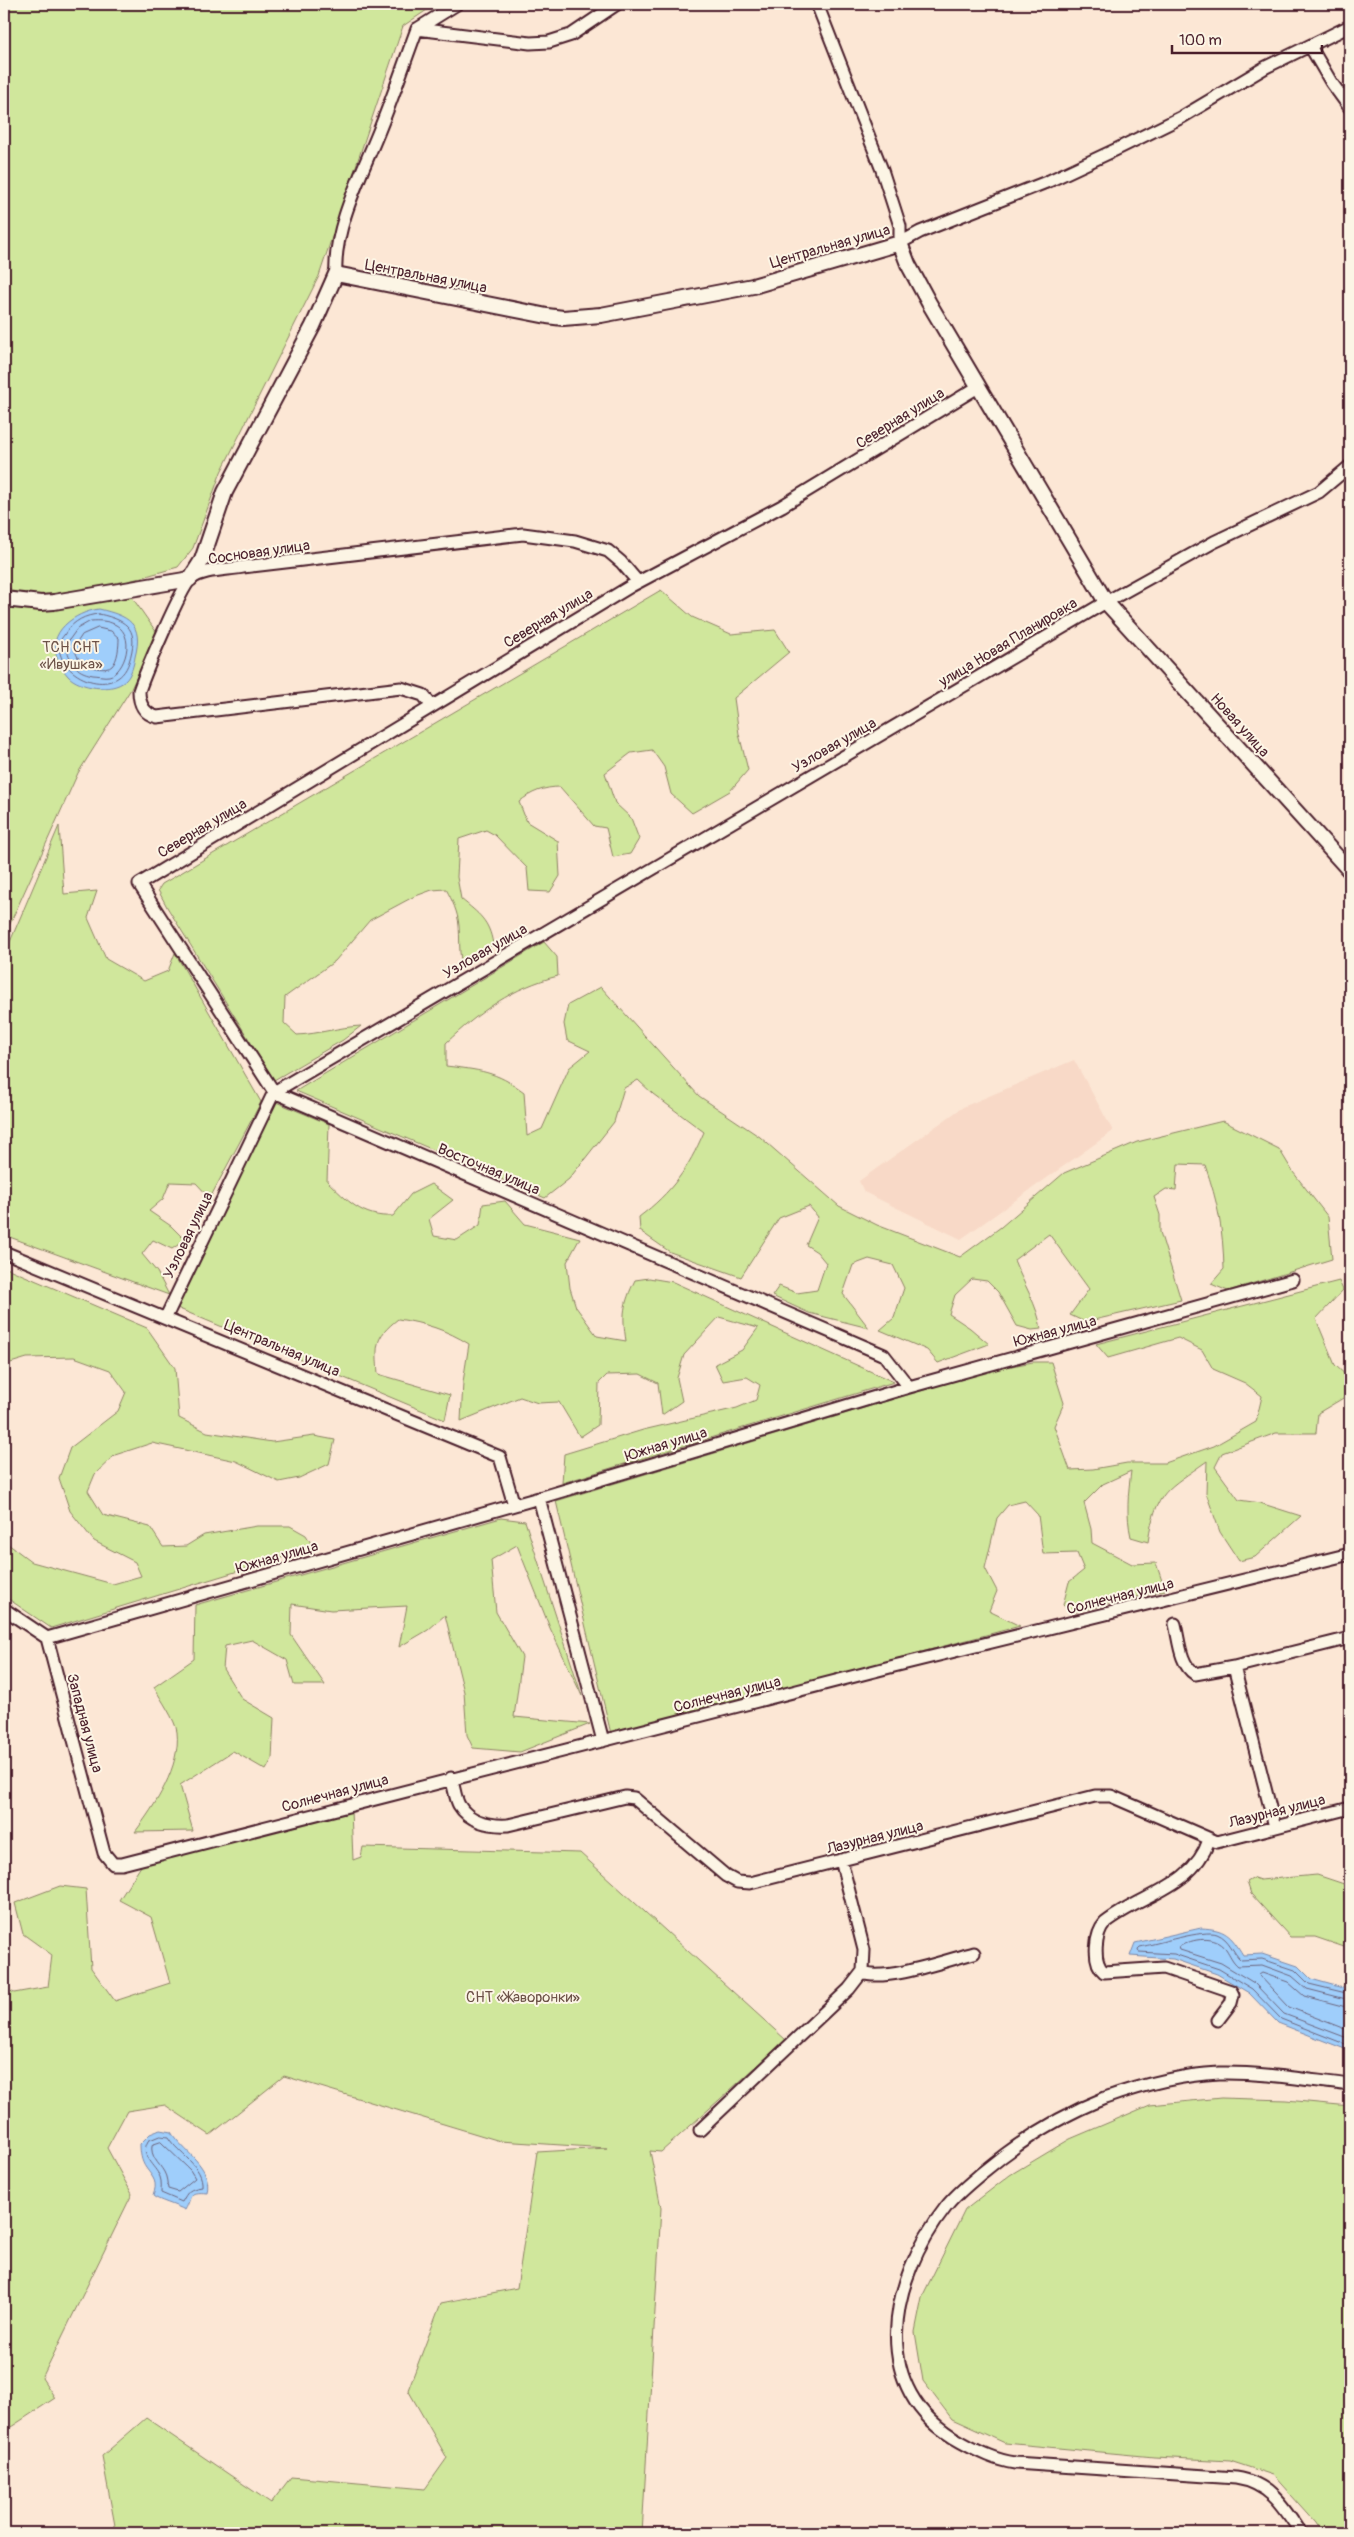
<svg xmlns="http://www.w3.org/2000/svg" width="1354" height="2537" font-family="Pangolin,sans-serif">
  <rect width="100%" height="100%" fill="#fce7d5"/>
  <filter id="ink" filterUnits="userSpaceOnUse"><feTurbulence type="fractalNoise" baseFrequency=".02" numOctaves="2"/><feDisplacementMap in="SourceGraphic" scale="10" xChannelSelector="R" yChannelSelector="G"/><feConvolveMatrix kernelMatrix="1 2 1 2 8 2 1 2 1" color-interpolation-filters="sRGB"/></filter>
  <g filter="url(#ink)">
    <path fill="#f8d9c7" d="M1074,1060l39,71 -152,108 -97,-47 -5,-11 104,-74z"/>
    <path fill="#d0e79c" stroke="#8d8364" d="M4,4h432l-33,22 -84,250 -98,196 -28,76 -15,19 -56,16 35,50 -26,56 -53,84 -74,164v-349l7,1 -7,-2z
      M661,590l31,27 39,17 44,-4 14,22 -55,46 5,36 9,36 -18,21 -38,22 -21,-19 -7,-27 -12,-17 -21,3 -26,20 10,30 16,15 8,21 -9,15 -17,3 -7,-29 -12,-2 -34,-39c-16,0 -29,5 -41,15l8,20 31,19 2,35 -10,16 -21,-1 -2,-23 -32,-33 -9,-5 -27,9 -2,38 4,22c18,15 28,21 32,45l-15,12 -17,5c-2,-12 -1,-23 -2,-35 -1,-14 -7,-26 -13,-37l-14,1 -19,7 -43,23 -35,41 -50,36 -1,26 13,12c22,-1 42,-8 64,-9l-18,14 -69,40 -107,-173 -9,-17 4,-6z
      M59,826l5,68 33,-3 -9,27 18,41 38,22 24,-10 7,-18 86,149 -51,96 -14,-15 -26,-1 -7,17 -14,12 22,15 14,14 -13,9 -19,-9 -11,14 15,18 12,23 -165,-60v-279z
      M544,942l13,15 1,19c-45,11 -79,36 -112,67v23c33,4 50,5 78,26l3,44 15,-7 27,-61 21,-17 -23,-11 -3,-16 4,-19 33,-18 98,109 61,41 79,69 38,19 83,32 41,-30 63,-54 73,-31 86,-21 56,28 14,23 35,45 4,42 -104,32 -17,-7 13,-15c-1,-41 -6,-66 -19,-104l-27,-1 -2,26 -10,-1 -12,8 6,18v17l21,68 -96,22 -15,-7 19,-26 -40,-55 -35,26c9,23 24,46 27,69l-9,1 -15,-4 -19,-34 -11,-11 -15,-2 -17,16 -6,19 21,14 19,16 -51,19 -11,-13 -47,-20 14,-12 10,-30 -11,-23 -24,-6 -16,6 -10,29 26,34 -60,-15 -37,-17 7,-10 18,7 20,-3 9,-27 -9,-11 -11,-7 12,-28 -9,-11 -30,12 -38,59 -71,-25 -30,-21 -1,-14c33,-25 49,-48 65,-85l-51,-38 -15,-14 -14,8 -10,34 -45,57 -24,19 -249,-107z
      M276,1102l53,22 -2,57c20,19 35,37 66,35l18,-22 20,-10 22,16 -24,19 5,17 23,4 23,-15 3,-21 22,-3 20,23 55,14 -13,24 3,26 6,19 21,29 29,5c-4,-27 -3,-36 9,-61l14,-2 24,4 221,100 -332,101 2,-29 79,-24 94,-22 19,-8 4,-15 -13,-8 -24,4 -8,-17 27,-14 16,-22 -39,-11 -35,38 -7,23 5,23 -20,14 -4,-32 -18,-9 -33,1 -8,8 -1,42 -18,12 -21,-35 -21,1 -18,-6 -59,24 2,-39 6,-38c-22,-14 -45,-21 -71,-25 -24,19 -22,26 -20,55l72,21 -5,25 -268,-112z
      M4,1267l143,61 28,40 4,50 28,14 65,10 42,-6 21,4 -6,24 -30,14 -20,4 -43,-21 -84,-18 -37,12 -20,19 -7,17 15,24 47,12 13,20 23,-1 18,-11 53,-9h33l16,9 8,13 -263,80 -47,-32v-55l28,21 81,22 28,-8 -6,-14 -41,-21 -24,-30 -11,-33 11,-30 48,-37 8,-19 -16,-22 -36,-13 -47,1 -23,7z
      M1339,1281l4,9 -27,29 19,46 15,14v15l-32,19 -2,20h-40l-54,20 -7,14 24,33 21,3 41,13 -46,41 -16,4 -19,-29 -14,-39 1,-32c-40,29 -51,29 -59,81l-17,-5c-5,-22 -3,-43 0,-66l-28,13 -19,19 7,26 1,14 40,21 24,-1 9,27 -94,23 -8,-8 6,-23 15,-12 -7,-17 -34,1 -5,-39 -13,-14 -17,4 -11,13 -12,50 12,23 -8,20 31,15 -409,108 -55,-233 434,-131 43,-8h18l13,41 -10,23 16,44 23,-1 34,-6h38l49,-17 42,-24 6,-26 -17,-13 -32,-14 -11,-19 -24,-12 -70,20 -12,-14z
      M501,1518l24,3 57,175 -32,-68 -33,-83 -26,15 5,52 26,45 -8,60 76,7 -70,28 -47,-4 -6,-13 -3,-43 -19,-77 -17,15 -29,17 8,-41 -76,4 -39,-6 -1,31 34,50h-31l-7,-25 -35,-20 -27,6 -2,23 19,30 32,19 -2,41 -6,11 -33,-19 -53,34 13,46 -58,1c20,-26 46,-66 42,-100 -1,-11 -17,-34 -23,-45l40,-28 1,-54z
      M351,1810l2,50 8,-3 2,-10 217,6 206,187 -125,112 -11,-1 11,57 -19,325h-534l8,-2 -14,-75 44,-38 125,85 20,-26 134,12 22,-31 -39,-68 33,-87 76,-15 20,-136 70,-4 -107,-7 -216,-65 -74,59 -45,-30 -38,6 -20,37 25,46 -90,184 13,20 -44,29 -7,-6v-434l10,6 34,-6 4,-32 -29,-21 -8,-31 45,-17 26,3 5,79 24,33 55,-18 -19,-66 -32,-17 24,-37z
      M1317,1875l33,11v63l-35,-12h-25l-39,-43 -4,-12 7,-4 6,2z
      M1221,2098l65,2 64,6v427h-28l-6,-10 -43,-48 -43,-14 -76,-4 -149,-14 -53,-24 -29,-38 -8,-49 7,-35 43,-87 45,-35 60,-36 80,-34z"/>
    <path fill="#9fcefb" stroke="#7d88a8" d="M99,609c29,7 45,14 36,48 -1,7 -4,19 -10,24 -13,12 -46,7 -57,-5 -4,-4 -8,-12 -10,-17 -13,-26 17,-47 41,-50z
      M1201,1928c24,1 30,7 42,27l19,-1 36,12 13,13 39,11v61l-72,-28 -29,-30 -32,-19 -44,-15 -43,-3 5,-13z
      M160,2130l11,2c12,20 42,34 36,61 -21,-2 -14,4 -22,17 -9,-5 -28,-10 -32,-14 5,-14 1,-17 -7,-28 -5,-7 -6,-16 -6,-24l10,-10z"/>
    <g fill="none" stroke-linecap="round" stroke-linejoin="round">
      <path stroke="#6c657e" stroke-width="1" d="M99,614c31,7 40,16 30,48 -12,39 -71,16 -70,-17 0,-5 5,-9 7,-13 8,-11 19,-17 33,-18z
        M91,621c54,-5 36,52 18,55 -5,1 -11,-1 -16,-1 -5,-1 -13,-3 -17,-8 -5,-6 -11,-17 -9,-24l10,-14z
        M98,628l13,3 8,7c0,8 -1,22 -7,28 -5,6 -26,1 -31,-4 -3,-4 -6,-10 -7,-15l8,-12z
        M1350,1994l-41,-10 -14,-14 -33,-11 -21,1c-9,-8 -11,-21 -24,-26 -13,-5 -61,10 -77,13l-2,2 1,3 35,2 45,15 33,20 29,30 69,27
        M1350,2000l-43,-11 -15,-13 -30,-11 -24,1c-6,-5 -8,-11 -12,-17 -10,-14 -34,-11 -47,-2l1,3 41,13 33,20 30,31 66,25
        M1350,2008l-46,-12 -16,-14 -26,-9 -3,2 30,32 61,24
        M160,2136l8,1c10,17 36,29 34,50 -13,2 -14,4 -20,15l-21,-9c0,-4 1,-11 -1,-16 -5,-12 -21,-20 -12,-36z
        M161,2142l29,28 5,8 -17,14 -10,-3c-1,-6 -1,-12 -4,-17 -5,-9 -14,-15 -12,-27z"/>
      <g stroke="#4a1f2b" stroke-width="15">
        <path id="minor" d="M817,4l65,166 18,56v17
          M417,29l40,-25
          M1310,46l21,36 19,26
          M900,243l20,-11 129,-51 66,-31 67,-33 84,-50 84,-41
          M336,274c-3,-48 28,-104 45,-148 13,-32 24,-65 36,-97l113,14 19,-1 22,-7 46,-31
          M432,706l-9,-11 -22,-7 -244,29c-13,-3 -18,-13 -18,-26 5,-15 42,-104 52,-112 12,-10 38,-9 52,-12l280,-33 52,7 33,10 13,11 17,20
          M4,1252l496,205 14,48
          M166,1317l108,-225 832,-490 108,-60 105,-50 31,-26
          M909,1387l-25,-32 -610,-263 -135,-208 492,-298 151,-80 196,-119
          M539,1498l64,243
          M4,1609l43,29 57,215 9,11h9l772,-198 456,-112
          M1175,1624c4,16 5,41 20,50l39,-7 116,-29
          M47,1638l492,-140 370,-111 384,-107
          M1234,1667l41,160
          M451,1778c3,8 4,20 8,27 10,17 31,21 49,20l117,-28 9,1 92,78 11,6 13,1 345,-87h16l106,46 133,-34
          M1209,1840c-16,48 -68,54 -104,83 -10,11 -13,39 -1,49l60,-4 67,23 2,4 -2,8 -13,17
          M862,1973c24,9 85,-13 112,-20
          M700,2130l149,-141 14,-18 1,-21 -23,-90
          M1301,2533c-17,-26 -31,-50 -65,-55l-221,-15c-20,-3 -36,-11 -54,-21 -95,-52 -72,-162 -15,-235 10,-13 24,-24 37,-35 37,-31 76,-56 122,-74 36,-13 75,-23 114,-25 43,-1 88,7 131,12"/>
      </g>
      <g stroke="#4a1f2b" stroke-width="18">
        <path id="tertiary" d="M4,599l37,4 13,-1 136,-23 12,-19 23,-68 88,-166 23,-52 211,42 16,2 38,-3 152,-29 147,-43 8,21 21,39 177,299 244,269"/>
      </g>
      <use href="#minor" stroke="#fcf5e5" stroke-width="11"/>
      <use href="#tertiary" stroke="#fcf5e5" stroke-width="14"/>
    </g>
  </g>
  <g text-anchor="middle" stroke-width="4" stroke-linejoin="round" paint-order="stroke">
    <g font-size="15" fill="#4a1f2b" stroke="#fcf5e5">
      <text transform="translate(830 246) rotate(-16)" y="5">Центральная улица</text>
      <text transform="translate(426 276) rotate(11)" y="5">Центральная улица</text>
      <text transform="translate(900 418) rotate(-32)" y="5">Северная улица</text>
      <text transform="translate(259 552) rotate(-8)" y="5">Сосновая улица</text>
      <text transform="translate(548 618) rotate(-31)" y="5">Северная улица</text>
      <text transform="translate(1008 642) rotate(-31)" y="5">улица Новая Планировка</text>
      <text transform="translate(1240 725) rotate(48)" y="5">Новая улица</text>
      <text transform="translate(834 745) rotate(-30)" y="5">Узловая улица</text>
      <text transform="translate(202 828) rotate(-31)" y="5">Северная улица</text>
      <text transform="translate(485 951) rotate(-30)" y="5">Узловая улица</text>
      <text transform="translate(489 1169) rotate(23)" y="5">Восточная улица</text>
      <text transform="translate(188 1235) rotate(-64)" y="5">Узловая улица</text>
      <text transform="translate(1055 1331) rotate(-15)" y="5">Южная улица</text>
      <text transform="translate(282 1348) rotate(23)" y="5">Центральная улица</text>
      <text transform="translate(666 1444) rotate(-17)" y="5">Южная улица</text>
      <text transform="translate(277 1557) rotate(-16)" y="5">Южная улица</text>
      <text transform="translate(1120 1596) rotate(-14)" y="5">Солнечная улица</text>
      <text transform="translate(727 1694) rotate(-14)" y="5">Солнечная улица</text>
      <text transform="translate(85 1723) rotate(75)" y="5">Западная улица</text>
      <text transform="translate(335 1793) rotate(-15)" y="5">Солнечная улица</text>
      <text transform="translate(1277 1811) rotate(-14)" y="5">Лазурная улица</text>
      <text transform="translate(875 1837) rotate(-14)" y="5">Лазурная улица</text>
    </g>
    <g font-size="15" fill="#6c5147" stroke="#fcf5e5">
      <text x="71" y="652">ТСН СНТ<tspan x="71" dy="17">«Ивушка»</tspan></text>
      <text x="523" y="2002">СНТ «Жаворонки»</text>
    </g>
  </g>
  <rect width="1354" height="2537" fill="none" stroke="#fcf5e5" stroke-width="20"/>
  <rect x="10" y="10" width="1334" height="2517" fill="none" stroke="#4a1f2b" stroke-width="2" filter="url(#ink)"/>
  <path d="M1172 45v8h150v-8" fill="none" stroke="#4a1f2b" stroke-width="2.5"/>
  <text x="1179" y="45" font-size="15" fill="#4a1f2b" stroke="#fcf5e5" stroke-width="4" paint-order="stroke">100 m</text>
</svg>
